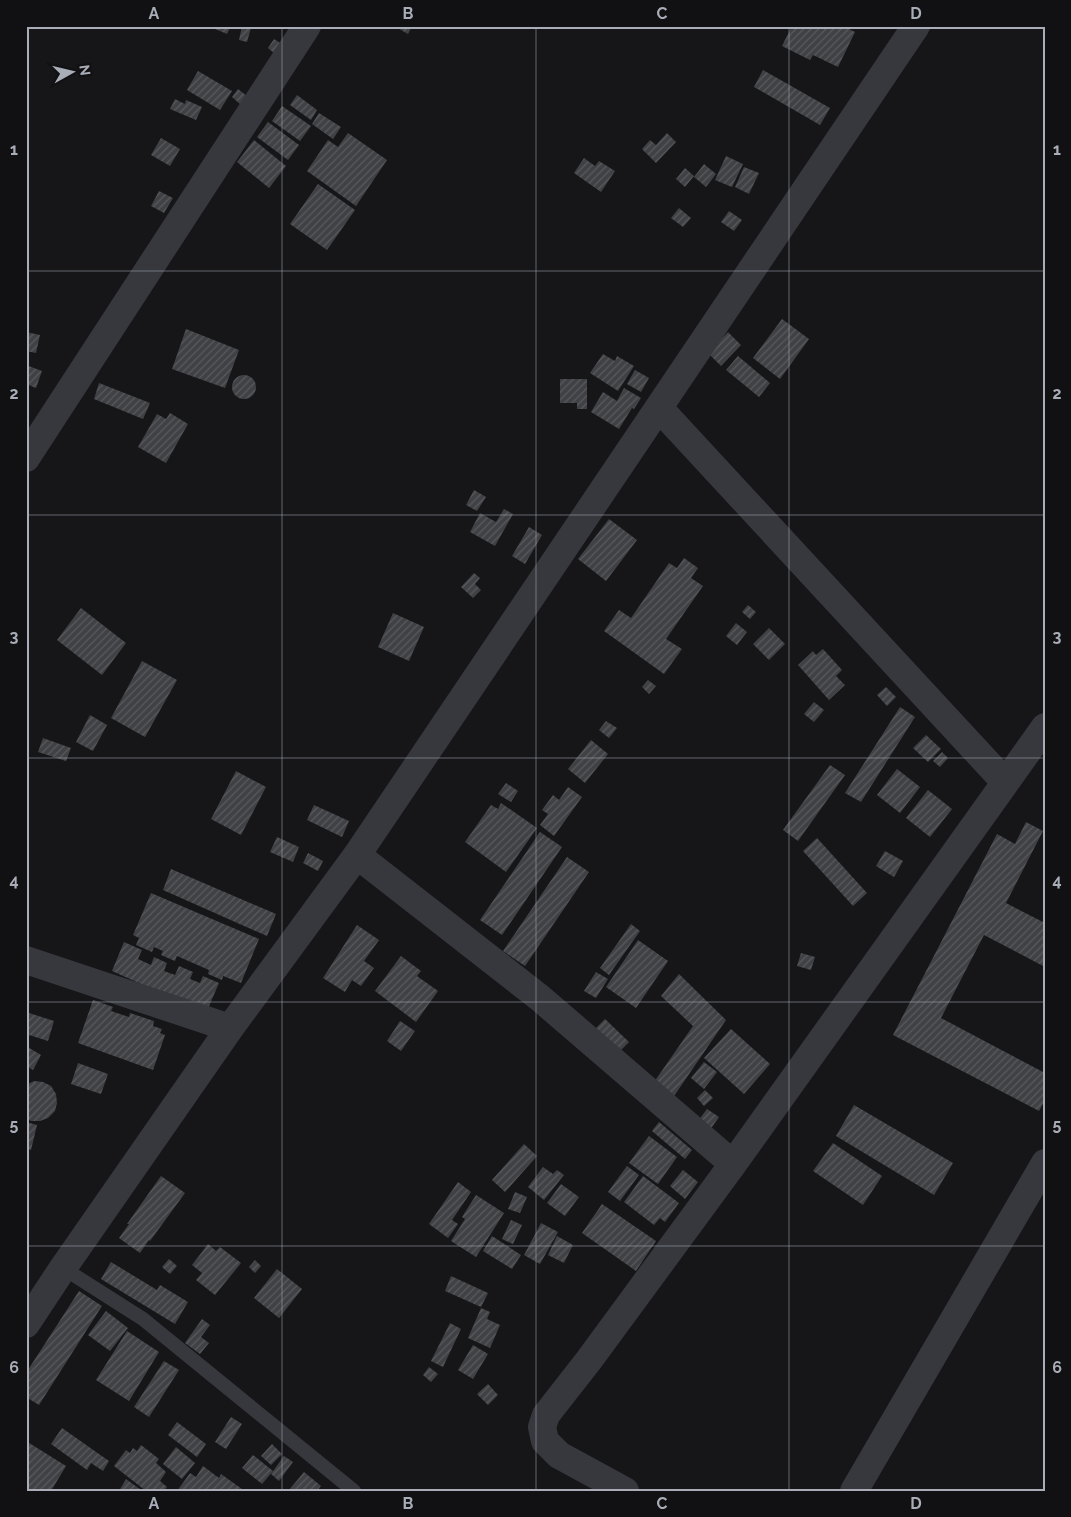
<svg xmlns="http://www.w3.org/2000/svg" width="1071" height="1517" font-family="Raleway,sans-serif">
  <defs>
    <pattern id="building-hatch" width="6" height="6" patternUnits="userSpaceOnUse" patternTransform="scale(1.25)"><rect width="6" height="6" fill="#404145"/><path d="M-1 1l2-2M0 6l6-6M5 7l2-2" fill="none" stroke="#595a5e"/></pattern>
  </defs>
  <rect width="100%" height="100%" fill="#161618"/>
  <path fill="url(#building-hatch)" d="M216,26h15l-4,8 -12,-5z
    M242,26l9,2 -4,14 -8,-2z
    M394,26h18l-4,8z
    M792,26h51l12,6 -17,35 -25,-12 -3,5 -28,-14z
    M274,39l8,5 -7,10 -7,-6z
    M763,70l67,38 -10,17 -66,-38z
    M198,71l34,20 -12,19 -33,-20z
    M238,89l9,7 -6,9 -9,-8z
    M297,95l20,15 -6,10 -21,-15z
    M175,99l10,5 1,-4 16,7 -6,13 -26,-11z
    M282,106l29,20 -11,15 -28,-20z
    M319,113l22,14 -8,12 -21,-15z
    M268,122l31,23 -11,15 -31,-23z
    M348,133l39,27 -31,46 -49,-35 21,-31 10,7z
    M667,133l9,9 -20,21 -14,-14 8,-9 6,5z
    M161,138l19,11 -10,17 -19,-11z
    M254,140l32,26 -17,22 -32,-26z
    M726,156l17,8 -11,23 -17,-7z
    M584,158l11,8 4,-5 16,10 -14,21 -27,-19z
    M704,164l12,10 -10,13 -12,-10z
    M744,167l15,6 -10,21 -14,-7z
    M685,168l9,8 -9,11 -9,-8z
    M318,184l37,26 -28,40 -37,-26z
    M159,191l14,7 -9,15 -13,-7z
    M679,208l12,10 -8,9 -12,-9z
    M729,211l13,9 -8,11 -13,-9z
    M782,319l27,20 -29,40 -27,-21z
    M186,329l53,21 -14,38 -53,-19z
    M26,332l14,3 -4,18 -10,-2z
    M728,332l13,13 -20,21 -13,-13z
    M603,354l12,7 2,-5 17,10 -16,25 -28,-18z
    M738,356l32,27 -11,14 -33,-27z
    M26,365l16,6 -6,17 -10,-4z
    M635,370l14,8 -8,14 -14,-8z
    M232 387a12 12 0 1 1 24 0a12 12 0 1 1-24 0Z
    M560,379h27v30h-10v-6h-17z
    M99,383l51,20 -7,16 -49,-20z
    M624,388l17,10 -7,11 -2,-1 -13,21 -28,-17 12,-20 14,9z
    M170,413l18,11 -22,39 -28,-16 19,-33 9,5z
    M474,490l12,7 -9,14 -11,-6z
    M504,509l9,5 -18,32 -25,-14 10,-19 16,9z
    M609,519l28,21 -31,41 -28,-22z
    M529,527l13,8 -17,29 -13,-8z
    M684,558l14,10 -7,10 12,8 -37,53 16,10 -18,25 -60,-43 15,-21 12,8 38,-55 8,5z
    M474,573l6,5 -5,6 6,6 -8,8 -12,-11z
    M748,605l8,7 -6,7 -8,-7z
    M81,608l45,35 -24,32 -45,-35z
    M393,613l31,14 -15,34 -31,-14z
    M736,623l11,9 -10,13 -11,-9z
    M769,628l16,16 -16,16 -16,-16z
    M823,649l19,21 -6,6 9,9 -16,15 -31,-35 15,-14 3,4z
    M142,661l35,19 -32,57 -34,-19z
    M648,680l8,6 -7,8 -7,-7z
    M886,687l10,10 -9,9 -10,-11z
    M814,702l10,8 -10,12 -10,-8z
    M900,707l15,10 -54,85 -16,-9z
    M90,715l17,10 -14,26 -17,-9z
    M606,721l11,7 -8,10 -10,-8z
    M926,735l15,14 -13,13 -15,-14z
    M43,738l28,10 -5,13 -28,-9z
    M591,740l17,14 -23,29 -17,-14z
    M942,752l6,6 -8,9 -7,-6z
    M830,765l15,10 -47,66 -15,-11z
    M897,769l23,18 -20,26 -23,-18z
    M236,771l30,16 -25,48 -30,-16z
    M506,783l12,8 -7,11 -13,-8z
    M568,787l14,10 -28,39 -14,-11 8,-11 -6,-4 11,-15 6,5z
    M928,790l24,19 -22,28 -24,-19z
    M501,803l36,25 -31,44 -41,-30 26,-37 7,4z
    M314,805l35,16 -7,16 -35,-17z
    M1026,822l17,9 -37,72 39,20v44l-61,-32 -43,83 104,55v27l-6,11 -146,-76 104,-201 18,10z
    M540,832l22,15 -60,88 -22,-15z
    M277,837l22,10 -6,15 -23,-10z
    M817,838l50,55 -14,13 -50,-55z
    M885,851l18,10 -9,16 -18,-11z
    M308,853l15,8 -5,10 -15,-8z
    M567,857l22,15 -64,94 -22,-15z
    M171,869l105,45 -9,22 -104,-46z
    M151,893l108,46 -18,44 -18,-7 -1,4 -14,-6 1,-4 -32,-14 -2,5 -14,-6 2,-4 -9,-4 -2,5 -16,-7 3,-7 -6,-3z
    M631,924l9,7 -31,44 -9,-7z
    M357,925l22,15 -15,21 10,7 -13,18 -9,-6 -7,12 -22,-14z
    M638,940l30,21 -32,47 -30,-21z
    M124,942l18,8 -4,9 13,6 3,-8 13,6 -3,8 11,4 4,-9 14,6 -3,7 10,4 3,-7 16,7 -13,30 -94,-42z
    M801,953l14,4 -4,13 -14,-4z
    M401,956l20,15 -4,5 21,15 -22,31 -41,-31z
    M596,972l12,7 -12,19 -12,-7z
    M679,974l47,46 -54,79 -20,-14 41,-59 -32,-30z
    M93,1000l20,7 -2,4 18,6 1,-4 24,8 -1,5 9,3 -2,4 5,2 -12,35 -75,-27z
    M26,1012l28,9 -6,20 -22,-7z
    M605,1019l24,23 -12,12 -23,-24z
    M400,1021l15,10 -14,20 -14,-10z
    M731,1029l39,35 -26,30 -40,-36z
    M26,1046l15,9 -8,15 -7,-4z
    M704,1062l13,10 -13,17 -13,-11z
    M78,1063l30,11 -7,20 -30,-10z
    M34,1081l9,1 8,4 5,8 1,9 -2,8 -7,7 -8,3h-9l-5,-3v-33z
    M705,1090l8,8 -9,8 -7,-8z
    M854,1105l99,58 -19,32 -98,-59z
    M707,1109l12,8 -12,17 -12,-9z
    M26,1122l11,3 -6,25 -5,-1z
    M659,1122l33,28 -7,9 -33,-28z
    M649,1136l28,21 -19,27 -29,-21z
    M833,1143l49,33 -19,29 -50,-34z
    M524,1144l13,12 -32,36 -13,-12z
    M627,1166l12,9 -19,26 -12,-9z
    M543,1167l10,7 4,-4 7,5 -20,25 -16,-13z
    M683,1170l15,12 -13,17 -15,-13z
    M161,1176l24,17 -35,48 -1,-1 -9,13 -21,-15 10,-14h-2z
    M643,1176l36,27 -14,19 -5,-4 -6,7 -30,-23z
    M458,1182l13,10 -19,28 6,4 -10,14 -19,-14z
    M561,1184l18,13 -14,19 -18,-13z
    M515,1192l12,5 -7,16 -12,-4z
    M476,1195l28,18 -28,44 -25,-16 14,-22 -3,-2z
    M602,1204l54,37 -20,30 -54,-38z
    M511,1220l11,5 -9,19 -11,-5z
    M541,1223l17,9 -18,32 -16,-9z
    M492,1236l29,19 -9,14 -29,-18z
    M557,1236l16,9 -9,18 -16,-8z
    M208,1244l8,7 4,-4 21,16 -26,32 -19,-15 6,-7 -10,-8z
    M169,1259l8,7 -7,8 -8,-7z
    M255,1260l6,6 -6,7 -6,-6z
    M111,1262l46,28 3,-5 28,17 -13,22 -74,-45z
    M277,1269l25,20 -23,29 -25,-20z
    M451,1276l37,17 -7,14 -36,-16z
    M79,1291l23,15 -63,99 -13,-8v-24z
    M481,1308l9,4 -3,7 13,6 -10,23 -22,-10z
    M106,1311l22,17 -18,23 -22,-16z
    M202,1319l8,6 -9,12 8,6 -9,11 -15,-11z
    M450,1323l11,6 -18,38 -12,-6z
    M127,1331l32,21 -30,49 -33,-21z
    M473,1345l15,9 -15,25 -15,-9z
    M164,1361l15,9 -30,47 -15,-10z
    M429,1367l9,7 -7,8 -8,-7z
    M488,1384l10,11 -10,10 -11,-11z
    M231,1417l11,7 -16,25 -11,-7z
    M177,1422l29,22 -9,13 -29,-22z
    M62,1428l47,33 -6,10 -12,-8 -4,7 -36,-26z
    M26,1441l40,25 -15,25h-25z
    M272,1444l10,10 -11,11 -10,-9z
    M141,1445l18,14 -3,4 10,9 -6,9 7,6 -3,4h-18l-32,-25 12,-16 4,3 3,-5 4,3z
    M176,1447l19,16 -13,16 -19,-15z
    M253,1455l20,16 -11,13 -20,-16z
    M284,1456l9,6 -14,19 -8,-7z
    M203,1466l16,12 2,-4 21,15 -1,2h-64l13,-18 6,4z
    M304,1472l17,14 -4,5h-26l-2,-1z
    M126,1479l15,11v1h-22z"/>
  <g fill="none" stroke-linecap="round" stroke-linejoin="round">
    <path stroke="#37383d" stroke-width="14" d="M63,1268l80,51 211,172"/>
    <path stroke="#37383d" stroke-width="28" d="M659,408l346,374
      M26,458l281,-432
      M357,855l183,143 193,166
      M26,960l204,68
      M26,1324l37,-56 167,-240 127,-173 559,-829
      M625,1491l-66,-36 -14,-14 -3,-14 4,-12 43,-55 144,-196 312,-437
      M854,1491l191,-328"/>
  </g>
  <path fill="none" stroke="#a8adb8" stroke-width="1" stroke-opacity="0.55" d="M282,26v1465M536,26v1465M789,26v1465M26,271h1019M26,515h1019M26,758h1019M26,1002h1019M26,1246h1019"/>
  <rect width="1071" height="1517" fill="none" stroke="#111113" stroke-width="55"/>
  <g transform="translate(72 72) rotate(82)" stroke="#111113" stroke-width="4" paint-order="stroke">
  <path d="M0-4L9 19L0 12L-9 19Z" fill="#a8adb8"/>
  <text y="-8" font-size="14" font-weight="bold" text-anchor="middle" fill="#a8adb8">N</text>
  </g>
  <rect x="28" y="28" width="1016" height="1462" fill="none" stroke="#a8adb8" stroke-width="2"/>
  <g font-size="16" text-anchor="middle" font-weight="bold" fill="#a8adb8">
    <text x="154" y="19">A</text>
    <text x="408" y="19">B</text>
    <text x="662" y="19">C</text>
    <text x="916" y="19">D</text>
    <text x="14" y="155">1</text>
    <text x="1057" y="155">1</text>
    <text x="14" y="399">2</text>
    <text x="1057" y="399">2</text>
    <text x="14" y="642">3</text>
    <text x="1057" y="642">3</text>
    <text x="14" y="886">4</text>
    <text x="1057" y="886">4</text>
    <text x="14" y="1130">5</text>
    <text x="1057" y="1130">5</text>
    <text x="14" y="1373">6</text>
    <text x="1057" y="1373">6</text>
    <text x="154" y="1509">A</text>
    <text x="408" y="1509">B</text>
    <text x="662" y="1509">C</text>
    <text x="916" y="1509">D</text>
  </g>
</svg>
